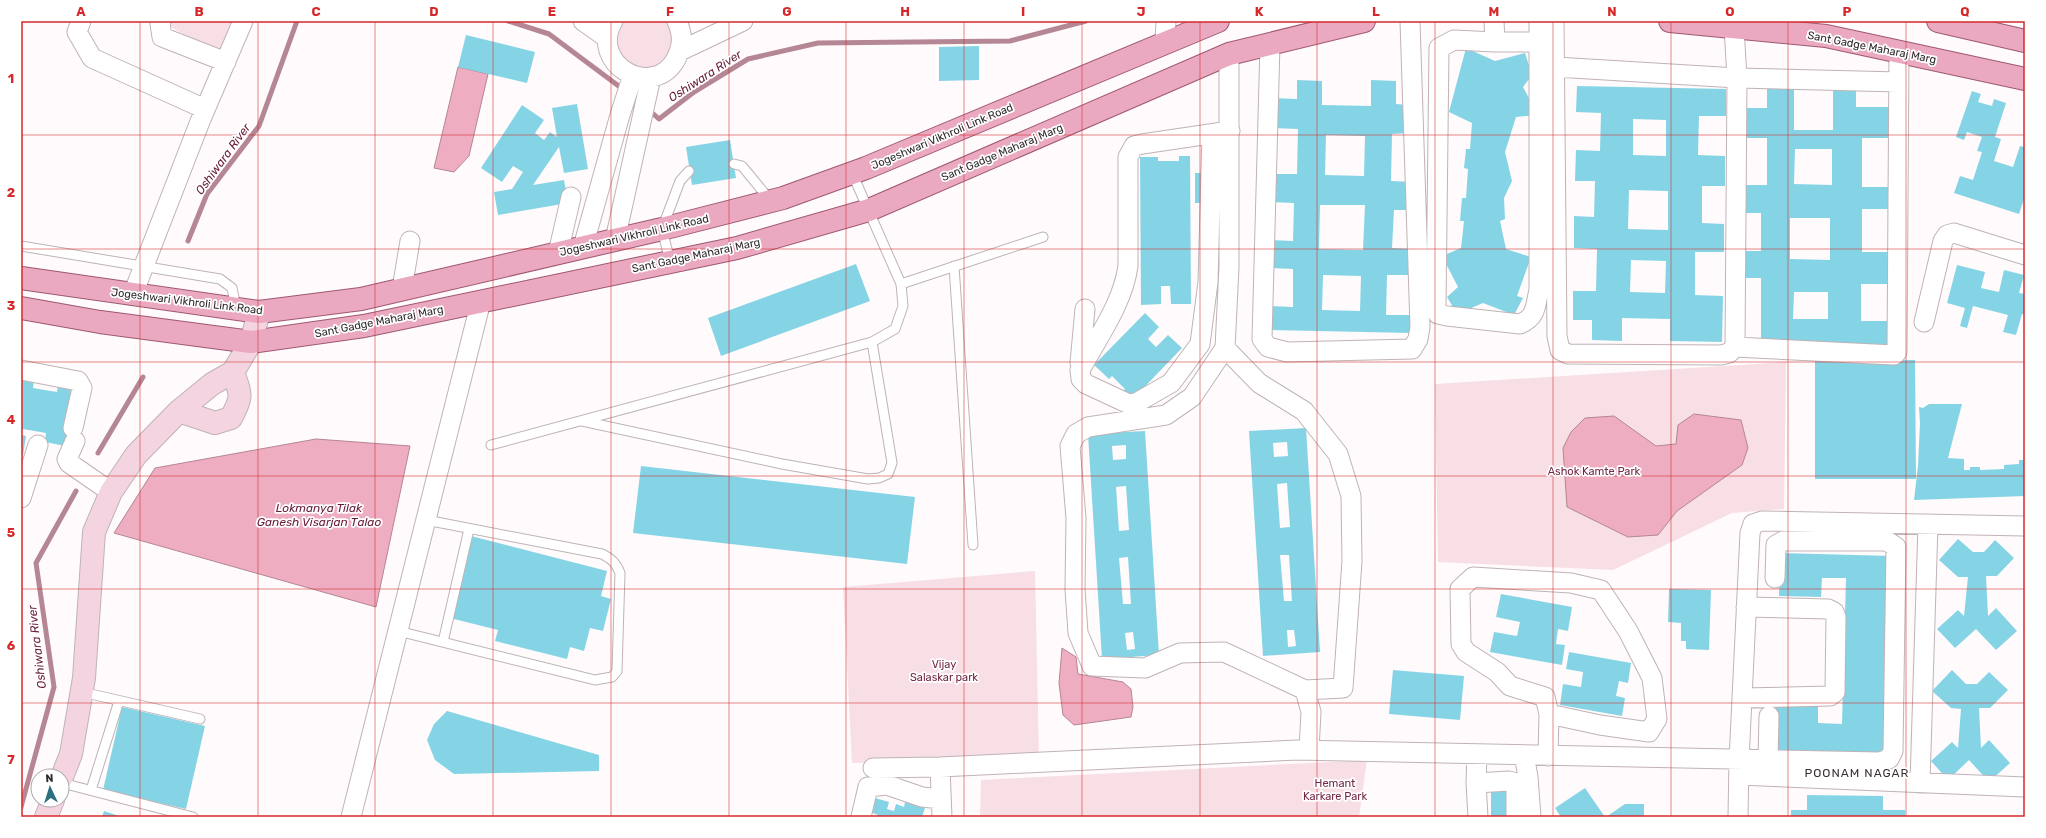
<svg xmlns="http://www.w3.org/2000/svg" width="2046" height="838" font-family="Rubik,sans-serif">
  <rect width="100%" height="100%" fill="#fffafb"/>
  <path fill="#f8dee5" d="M168,21h72l-16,35 -57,-31z
    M625,21h42c7,7 6,13 4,23 -6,46 -75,20 -46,-23z
    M1786,362l-2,147 -52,4 -119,57 -175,-8 -3,-178z
    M1035,571l4,187 -187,5 -9,-176z
    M1367,760l-8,57h-379l1,-37z"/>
  <path fill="#efadc1" stroke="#b58694" d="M458,67l30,7 -19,82 -15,16 -20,-4z
    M1694,414l47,6 7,28 -6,17 -65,46 -19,24 -30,2 -61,-30 -4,-59 8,-16 14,-14 29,-2 42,30 20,-2 2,-19z
    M316,439l94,7 -34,161 -262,-74 41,-65z
    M1062,648l14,9 2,17 45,8 8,7 2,18 -2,10 -57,8 -11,-10 -4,-32z"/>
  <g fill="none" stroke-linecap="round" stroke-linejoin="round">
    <path stroke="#b58694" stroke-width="5" d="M508,21l41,13 75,56
      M649,110l10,9 35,-27 54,-33 70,-16 192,-2 76,-20
      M188,241l19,-47 52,-68 38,-105
      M98,453l45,-76
      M21,807l33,-120 -18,-124 40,-72"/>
  </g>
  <path fill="#85d4e6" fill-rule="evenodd" d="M466,35l69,17 -8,31 -69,-16z
    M979,46v34l-40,1v-34z
    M1466,48l29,13 30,-8 7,22 -9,12 15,28 -22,2 -11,35 7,29 -8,17 1,21 -5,2 6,28 25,8 -14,39 6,2 -9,17 -31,-12 -26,11 -10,-17 11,-10 -16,-31 19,-8 3,-27h-4l2,-23h4l2,-29 -4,-1 2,-19h4l2,-26 -23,-11z
    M1297,80l25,1v24l49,1v-26l25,1v23l12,1 1,28 -17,1 -1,47 22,1 1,28h-20l-2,38 21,1 -1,26h-25l-1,40h25v18l-144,-3v-24l26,1v-38l-25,-1 1,-28 24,1 1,-38 -24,-1v-28h27l1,-45 -26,-1v-30l25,1zM1326,135l39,1 -1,40 -39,-1zM1320,205h45l-2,45 -44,-1zM1323,275l38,1 -1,35 -38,-1z
    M1767,85h27v45h39v-44h23v21h34v31h-28v49h28v22h-28v43h28v32h-29v37h29v25l-129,-1v-67h-20v-27h20v-38h-20v-28h26v-47h-26v-30h26zM1795,149h37v36l-38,-1zM1790,218h40v42l-40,-1zM1794,292h34v27h-35z
    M1577,86l149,3v27h-27l-1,39 27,1v30h-23v37l22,1v28h-29v43l28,1 -1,46 -52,-1v-22l-48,-1v23l-30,-1v-20h-19v-29h23l1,-42 -23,-1v-32l20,1 1,-36h-20l1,-31 24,1 1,-38 -25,-1zM1633,119l33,1v36l-33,-1zM1629,190l39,1v39l-40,-1zM1631,260l35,1 -1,32 -35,-1z
    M1972,91l9,3 -3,8 14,4 2,-7 12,4 -11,34 6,2 -7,22 19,6 7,-21 5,1v49l-6,18 -65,-21 6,-17 13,4 9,-28 -5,-1 5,-14 -15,-5 -3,8 -8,-3z
    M577,104l11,65 -24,4 -5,-26 -26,38 31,-5 4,23 -70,12 -4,-23 18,-3 11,-17 -10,-6 -11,16 -21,-14 41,-63 22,15 -9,13 9,7 6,-8 7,5 -5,-29z
    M730,140l6,38 -44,7 -6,-38z
    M1179,156h11l1,148h-20l-1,-18h-9v18l-20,1 -1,-148h18v4h21z
    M1195,173h8v30h-8z
    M856,264l14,37 -149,55 -13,-38z
    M1957,265l28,7 -4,16 18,4 5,-22 20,5 -5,18 6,1v20h-3l-6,21 -13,-3 5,-17 -35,-9 -6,22 -7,-2 5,-18 -18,-5z
    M1145,313l14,14 -11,12 8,8 12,-12 14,13 -51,53 -9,-9 3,-3 -13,-13 -3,3 -15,-14z
    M1915,360l1,119h-101v-118z
    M21,376l13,2 -1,10 24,4 1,-10 19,3 -6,24 -6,37 -20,-4 1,-9 -23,-4 -2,6z
    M1929,404h33l-14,54 16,1v11h6v-3h10v3l24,-1v-4l15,-1v-4h6v36l-111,4 4,-34 2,-43 -1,-16 4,1z
    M1306,428l14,224 -57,4 -14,-225zM1287,442l1,14 -14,1 -1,-14zM1287,483l3,44 -10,1 -3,-44zM1280,555h9l3,46h-8zM1287,630h7l2,16 -8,1z
    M1145,431l14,224 -57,4 -14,-225zM1126,445v14l-13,1 -1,-14zM1126,486l3,44 -10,1 -3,-44zM1128,557l3,47h-8l-4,-46zM1133,632l2,17 -8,1 -2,-17z
    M21,435l5,1 -3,19h-2z
    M641,466l274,31 -8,67 -274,-31z
    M471,536l136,35 -6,25 10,3 -8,32 -13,-3 -6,23 -14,-4 -3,12 -72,-18 3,-11 -48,-12z
    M1958,539l15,13h11l11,-12 19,18 -17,18h-11l2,40 8,-8 21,23 -21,19 -20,-21 -21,19 -18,-19 21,-19 6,6 4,-39h-10l-19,-17z
    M1780,553l112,3 -5,201 -112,-3 1,-53 42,1v21l24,1 4,-146h-24l-1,19 -42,-1z
    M1669,589l42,1 -2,60 -23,-1v-8h-5v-18l-13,-1z
    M1501,594l71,13 -4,24 -10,-2 -2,15 9,1 -3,20 -72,-13 4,-20 23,4 3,-14 -24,-5z
    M1569,652l62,11 -3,20 -9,-2 -3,15 9,2 -3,18 -62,-11 3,-21 18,3 2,-15 -17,-3z
    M1393,670l71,6 -4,44 -71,-6z
    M1952,670l14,14h11l12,-12 19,18 -18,18h-11l2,40 8,-8 21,23 -21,19 -20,-22 -21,20 -17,-19 21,-19 6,6 3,-39 -10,-1 -19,-17z
    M122,707l83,19 -19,83 -83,-19z
    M447,711l152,44v16l-145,3 -19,-14 -8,-20 7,-16z
    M1491,784h18v33h-18z
    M1585,788l20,29h-44l-6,-9z
    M1807,795l76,1v14h22v7h-114v-7h16z
    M875,798l14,4 -2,7 7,2 2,-7 8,3 1,-5 20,6 -3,9h-45l1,-2 -8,-3z
    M1625,804h19v13h-38z
    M104,811l18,6h-20z"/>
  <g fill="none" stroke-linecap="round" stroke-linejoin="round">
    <g stroke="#bfb3b6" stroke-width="11">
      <path id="lane" d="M734,164l8,2 28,34
        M21,246l199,33 12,9 4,20
        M670,261l-8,-32 18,-48 9,-10
        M954,266l19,279
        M901,284l142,-47
        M582,421l200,43 86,15 11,-1 9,-4 4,-11 -20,-121
        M491,445l381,-103 23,-13 8,-23 -2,-22 -49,-111
        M398,631l197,49 17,-3 5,-6 3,-98c-4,-10 -8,-14 -18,-19l-176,-34
        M443,642l26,-113
        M82,692l118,27
        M62,783l131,34
        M91,790l28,-89"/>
    </g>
    <g stroke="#bfb3b6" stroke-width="21">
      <path id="street" d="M81,21l-4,11 15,26 113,51
        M161,21l-1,3 2,13 64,25
        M583,21l24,17
        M613,21c-25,43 40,80 63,38 7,-14 7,-24 1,-38
        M1494,21l1,21 -41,-2 -15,8 -3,259 2,7 9,2 73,8c17,-7 15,-18 19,-34v-269
        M1554,21l3,315 3,14 8,4 153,1 8,-2 6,-6 2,-269 -3,-51
        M1495,42h44
        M1165,43l1,-22
        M1270,44l-8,295 6,8 19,5 125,-3 6,-10 2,-12 -10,-306
        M680,51l63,-30
        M1556,67l181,11 162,4
        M1212,134l-4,148 -8,62 -29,39 -35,20 -7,1 -43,-20 -5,-5 -1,-9c18,-33 43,-67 48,-104v-109l6,-11 8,-2 88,-13
        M615,240l36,-163
        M583,247l37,-132 13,-40
        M558,253l13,-56
        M402,289l8,-48
        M133,294l68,-175 42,-98
        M1924,322l19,-81 4,-6 7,-2 71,22
        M1735,347l159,8 3,-3 2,-300
        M1225,348l34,35 45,28 34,43 13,42 1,65 -9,127 -38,2 -81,-38 -44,1 -35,15 -53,-2 -14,-33 -3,-44 1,-71 -6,-72 6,-12 12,-7 78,-12 26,-18 33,-49 4,-81v-213
        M1080,363l5,-54
        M21,370l57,11 4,7 -9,40
        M75,441l-8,18 2,4 42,29
        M21,498l17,-53
        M1473,577l98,6 30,7 27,41 24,47 5,41 -8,13 -49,-7 -51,-11 -4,-17 -35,-11 -13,-14 -31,-20 -5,-8 -1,-55z
        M1305,690l6,22 -2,38
        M1742,698l88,-2 5,-4 1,-75 -2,-5 -6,-3 -82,-2
        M1477,754l-1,29 2,34
        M1524,755l4,22 3,40
        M1548,756l1,-42
        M1768,760l1,-44
        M940,767l2,50
        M873,768l67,-1 357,-17 582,12 10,-3 4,-8 3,-204 -9,-6h-104l-7,4 -1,33
        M1739,775l286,12
        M1476,783l33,-2 7,2v34
        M1920,783l8,-259
        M351,817l130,-516
        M861,817l7,-30 19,-2 35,12 19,2
        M1738,817l1,-57 11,-227 3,-9 9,-3 263,5"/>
    </g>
    <g stroke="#bfb3b6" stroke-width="24">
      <path id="secondary" d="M233,372l18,-30 8,-30
        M179,411l36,12 16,-5c12,-22 10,-23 2,-46
        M62,777l9,-23 13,-76 10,-146 17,-40 25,-37 43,-44 33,-27 21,-12
        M46,817l7,-17"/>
    </g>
    <g stroke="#9f5871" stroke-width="24">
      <path id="primary" d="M1670,21l156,15 199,43
        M1938,21l87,20
        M21,278l238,34 102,-13 301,-70 121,-31 83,-30 352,-147
        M21,308l79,14 151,20 113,-16 373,-78 132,-38 360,-156 135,-33"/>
    </g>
    <use href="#lane" stroke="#fff" stroke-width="9"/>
    <use href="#street" stroke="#fff" stroke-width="19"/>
    <use href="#secondary" stroke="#f4d4e0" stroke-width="22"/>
    <use href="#primary" stroke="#eaa9c0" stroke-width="22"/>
  </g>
  <path fill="none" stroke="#d62828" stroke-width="1" stroke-opacity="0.55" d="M140,21v796M258,21v796M375,21v796M493,21v796M611,21v796M729,21v796M846,21v796M964,21v796M1082,21v796M1200,21v796M1317,21v796M1435,21v796M1553,21v796M1671,21v796M1788,21v796M1906,21v796M21,135h2004M21,249h2004M21,362h2004M21,476h2004M21,589h2004M21,703h2004"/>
  <g text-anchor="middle" stroke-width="3.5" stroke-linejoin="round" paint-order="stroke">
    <g font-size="11" fill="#2f2a2b" stroke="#fff">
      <text transform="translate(1872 47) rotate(11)" y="4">Sant Gadge Maharaj Marg</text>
      <text transform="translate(942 136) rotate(-23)" y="4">Jogeshwari Vikhroli Link Road</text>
      <text transform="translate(1002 152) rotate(-23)" y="4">Sant Gadge Maharaj Marg</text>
      <text transform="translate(634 235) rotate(-13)" y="4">Jogeshwari Vikhroli Link Road</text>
      <text transform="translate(696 255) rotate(-12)" y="4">Sant Gadge Maharaj Marg</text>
      <text transform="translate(187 301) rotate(7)" y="4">Jogeshwari Vikhroli Link Road</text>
      <text transform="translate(379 321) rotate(-11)" y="4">Sant Gadge Maharaj Marg</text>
    </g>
    <g font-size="11" fill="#732745" stroke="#fff">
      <text x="1594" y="475">Ashok Kamte Park</text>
      <text x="944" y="668">Vijay<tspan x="944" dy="13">Salaskar park</tspan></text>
      <text x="1335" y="787">Hemant<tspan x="1335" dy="13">Karkare Park</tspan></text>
    </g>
    <g font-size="12" font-style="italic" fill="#671b3a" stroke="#fff">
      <text transform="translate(705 76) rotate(-33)" y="4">Oshiwara River</text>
      <text transform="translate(223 159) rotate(-54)" y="4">Oshiwara River</text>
      <text x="319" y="512">Lokmanya Tilak<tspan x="319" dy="14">Ganesh Visarjan Talao</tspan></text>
      <text transform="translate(37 647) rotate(-97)" y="4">Oshiwara River</text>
    </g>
    <g font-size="12" letter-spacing="1" fill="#3a3033" stroke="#fff">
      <text x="1857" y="777">POONAM NAGAR</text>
    </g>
  </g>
  <rect width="2046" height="838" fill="none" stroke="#ffffff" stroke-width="44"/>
  <g transform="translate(50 788) rotate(356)"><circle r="19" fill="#ffffff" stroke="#acaaaa"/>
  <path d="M0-3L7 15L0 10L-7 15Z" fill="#2b707f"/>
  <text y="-6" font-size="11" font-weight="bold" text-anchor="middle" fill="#2f2a2b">N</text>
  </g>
  <rect x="22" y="22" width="2002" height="794" fill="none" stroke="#d62828" stroke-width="1.5"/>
  <g font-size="13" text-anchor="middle" font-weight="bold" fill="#d62828">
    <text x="81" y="16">A</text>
    <text x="199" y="16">B</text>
    <text x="316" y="16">C</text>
    <text x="434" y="16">D</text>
    <text x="552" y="16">E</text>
    <text x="670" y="16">F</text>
    <text x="787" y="16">G</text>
    <text x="905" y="16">H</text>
    <text x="1023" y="16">I</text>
    <text x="1141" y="16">J</text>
    <text x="1259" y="16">K</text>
    <text x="1376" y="16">L</text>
    <text x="1494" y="16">M</text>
    <text x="1612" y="16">N</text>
    <text x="1730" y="16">O</text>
    <text x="1847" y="16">P</text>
    <text x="1965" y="16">Q</text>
    <text x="11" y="83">1</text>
    <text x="11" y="197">2</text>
    <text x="11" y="310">3</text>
    <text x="11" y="424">4</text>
    <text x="11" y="537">5</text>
    <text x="11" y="650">6</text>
    <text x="11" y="764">7</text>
  </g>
</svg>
